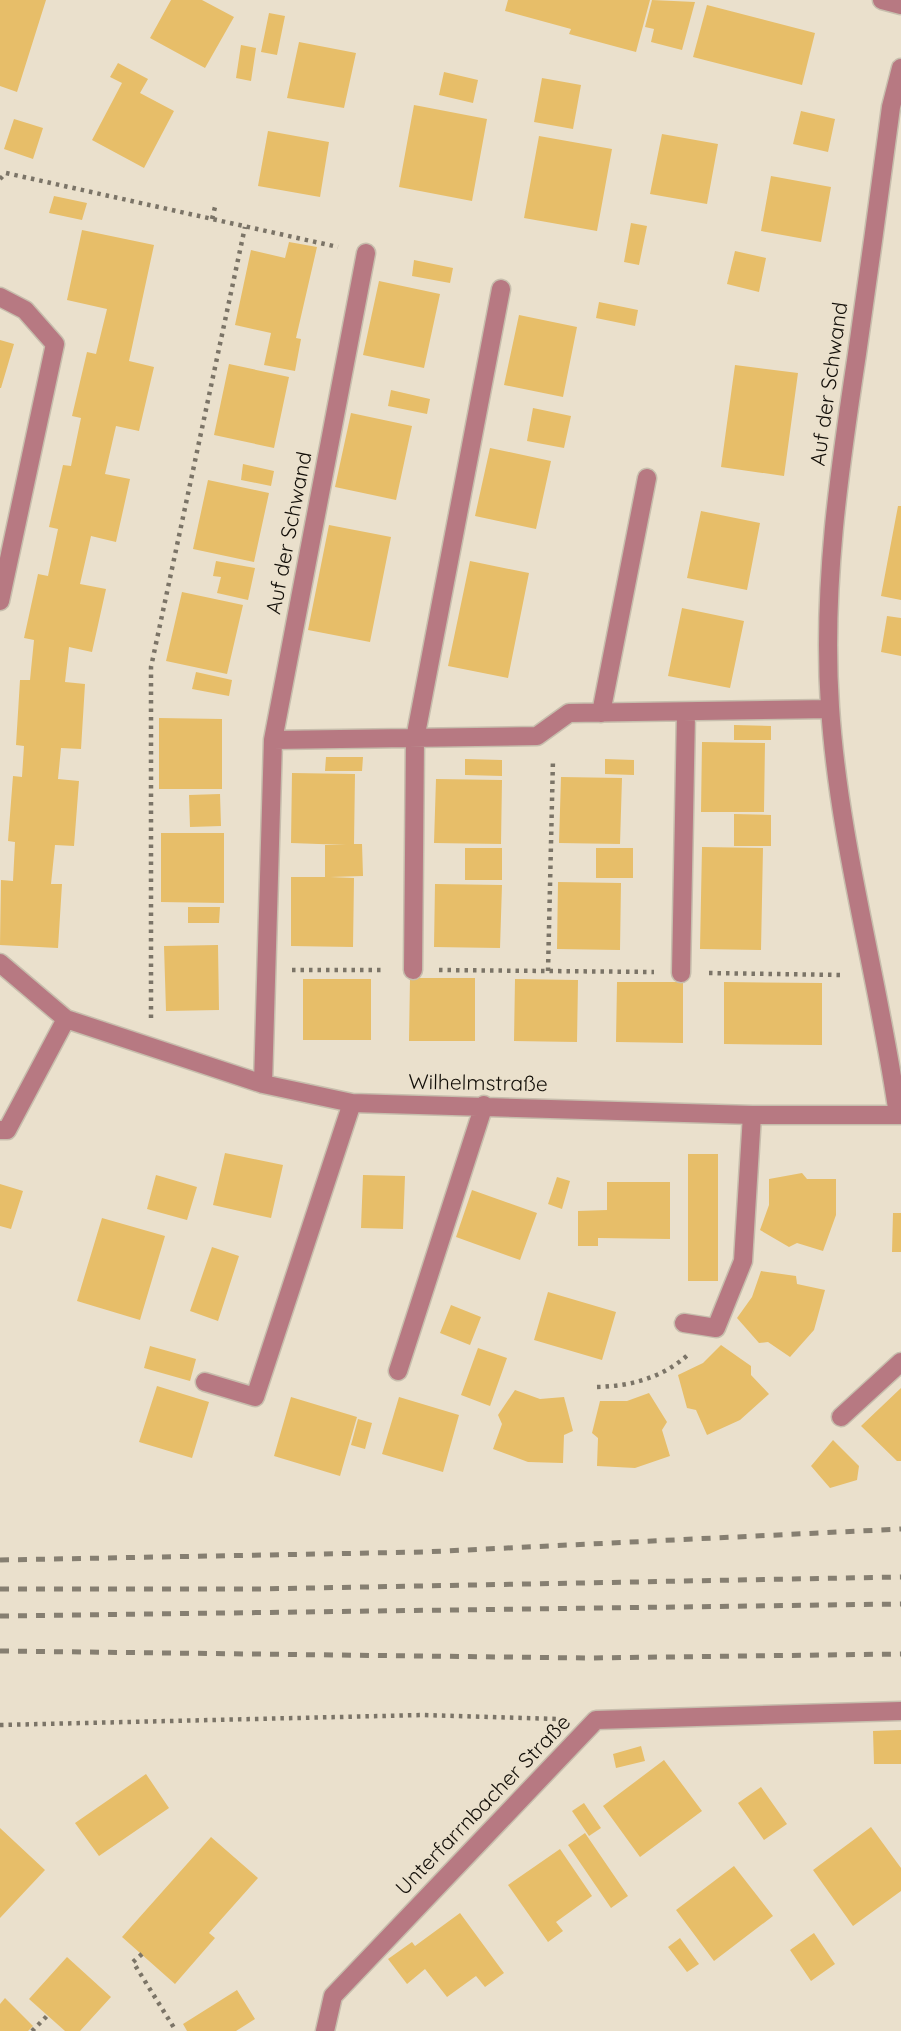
<svg xmlns="http://www.w3.org/2000/svg" width="901" height="2031" font-family="Quicksand,sans-serif">
  <rect width="100%" height="100%" fill="#eae0cc"/>
  <path fill="#e7be69" d="M0,0h46l-29,92 -17,-6z
    M171,0h31l32,17 -29,51 -55,-30z
    M508,0h142l-14,52 -67,-18 2,-5 -66,-18z
    M652,0l43,2 -13,48 -31,-8 3,-13 -9,-2z
    M707,5l108,28 -13,52 -109,-28z
    M269,13l16,3 -8,39 -16,-3z
    M299,42l57,11 -12,55 -57,-10z
    M241,45l15,3 -5,33 -15,-3z
    M118,63l30,16 -8,14 34,18 -30,57 -52,-28 30,-57 -12,-6z
    M444,72l34,8 -5,23 -34,-8z
    M542,78l39,7 -8,44 -39,-7z
    M414,105l73,14 -15,82 -73,-14z
    M801,111l34,8 -7,33 -35,-8z
    M14,119l29,9 -10,31 -29,-10z
    M268,131l61,11 -9,55 -62,-11z
    M662,134l56,10 -11,60 -57,-10z
    M539,136l73,13 -15,82 -73,-13z
    M771,176l60,11 -10,55 -60,-11z
    M54,196l33,7 -5,17 -33,-7z
    M631,223l16,3 -8,39 -15,-3z
    M82,230l72,15 -25,116 25,6 -15,64 -23,-5 -11,48 25,5 -14,63 -25,-6 -11,48 26,5 -14,63 -23,-5 -4,35 20,2 -4,65 -20,-1 -3,31 21,2 -5,65 -19,-1 -4,39h11l-4,64 -58,-3 1,-65 12,1 2,-39 -7,-1 5,-65 9,1 2,-31 -8,-1 4,-65h10l4,-40 -10,-2 14,-64 10,2 10,-47 -9,-2 14,-62 8,1 10,-48 -9,-2 15,-64 9,2 11,-45 -40,-9z
    M289,242l28,5 -21,91 5,1 -6,32 -31,-6 7,-32 -36,-8 16,-75 34,8z
    M735,251l31,7 -7,34 -32,-8z
    M414,260l39,8 -3,15 -38,-7z
    M379,281l61,13 -16,74 -61,-13z
    M599,302l39,8 -3,16 -39,-8z
    M519,315l58,12 -14,70 -59,-12z
    M0,340l14,4 -13,44h-1z
    M229,364l60,13 -15,71 -60,-13z
    M735,365l63,8 -14,103 -63,-9z
    M391,390l39,9 -3,15 -39,-8z
    M533,408l38,8 -7,32 -37,-7z
    M351,413l61,13 -16,74 -61,-13z
    M490,448l61,13 -15,68 -61,-13z
    M243,464l31,7 -3,15 -30,-6z
    M208,480l61,13 -15,69 -61,-13z
    M898,506h3v94l-20,-4z
    M701,511l59,12 -13,67 -60,-12z
    M329,525l62,12 -21,105 -62,-12z
    M216,561l39,7 -7,32 -31,-7 4,-16 -8,-1z
    M470,561l59,12 -21,105 -60,-12z
    M182,592l61,13 -16,69 -61,-13z
    M682,608l62,13 -14,67 -62,-12z
    M887,616l14,2v38l-20,-4z
    M196,672l36,8 -3,16 -37,-7z
    M159,718l63,1v70h-63z
    M734,725l37,1v14h-37z
    M702,742l63,1 -1,69h-63z
    M326,757h37l-1,14h-37z
    M465,759l37,1v16l-37,-1z
    M605,759l29,1v15l-29,-1z
    M292,773l63,1 -1,70h8l1,32 -33,1 24,1 -1,69 -62,-1v-69h34v-32h21l-55,-2z
    M561,777l61,1 -2,66 -61,-1z
    M436,779l66,1 -1,64 -67,-1z
    M220,794l1,32 -31,1 -1,-32z
    M734,814l37,1v31h-37z
    M161,833h63v70l-63,-1z
    M702,847l61,1 -2,102 -61,-1z
    M465,848h37v32h-37z
    M596,848h37v30h-37z
    M558,882l63,1 -1,67 -63,-1z
    M435,884l67,1 -2,63 -66,-1z
    M188,907h32l-1,16h-31z
    M218,945l1,65 -53,1 -2,-65z
    M410,978h65v63h-66z
    M303,979h68v61h-68z
    M515,979l63,1 -1,62 -63,-1z
    M617,982h66v61l-67,-1z
    M724,982l98,1v62l-98,-1z
    M225,1153l58,12 -12,53 -58,-13z
    M688,1154h30v127h-30z
    M802,1173l5,6h29v36l-13,36 -26,-8 -8,4 -29,-17 9,-25v-26z
    M156,1175l41,12 -10,33 -40,-11z
    M363,1175l42,1 -2,53 -42,-1z
    M557,1177l13,4 -8,28 -14,-5z
    M607,1182h63v57l-72,-1v8h-20v-35l29,-1z
    M0,1184l23,7 -12,38 -11,-3z
    M472,1190l65,23 -17,47 -64,-23z
    M893,1213h8v39h-9z
    M102,1218l63,18 -25,84 -63,-19z
    M212,1247l27,9 -21,65 -28,-10z
    M761,1271l35,5 1,8 28,6 -11,40 -24,27 -22,-15 -9,1 -22,-25 15,-21z
    M548,1292l68,20 -14,48 -68,-20z
    M451,1305l30,12 -11,28 -30,-12z
    M721,1345l30,21v9l18,19 -29,26 -33,15 -11,-25 -9,-2 -9,-33 25,-12z
    M150,1346l46,13 -6,22 -46,-13z
    M478,1348l29,10 -17,48 -29,-11z
    M157,1386l52,16 -17,56 -53,-16z
    M901,1388v73h-4l-36,-35z
    M515,1390l25,9 24,-2 9,34 -9,4 -1,28 -35,-1 -35,-13 9,-25 -4,-9z
    M649,1393l18,29 -5,8 8,26 -35,12 -38,-2 1,-28 -6,-5 8,-32h27z
    M291,1397l66,20 -17,59 -66,-20z
    M399,1397l60,18 -16,57 -61,-18z
    M358,1419l14,4 -7,26 -14,-4z
    M833,1440l26,26 -2,14 -27,8 -19,-22z
    M901,1730v34h-27l-1,-33z
    M641,1746l4,15 -29,7 -3,-14z
    M664,1760l38,51 -62,46 -37,-51z
    M146,1774l23,34 -70,48 -24,-33z
    M761,1787l26,37 -23,16 -26,-37z
    M584,1803l17,25 -12,8 -17,-25z
    M871,1827l30,41v23l-48,35 -40,-56z
    M0,1828l45,42 -45,48z
    M585,1833l43,63 -17,12 -43,-63z
    M211,1837l47,41 -49,55 6,5 -40,46 -53,-47z
    M560,1849l32,47 -36,26 7,9 -15,11 -40,-57z
    M734,1866l39,50 -59,45 -38,-51z
    M460,1913l44,60 -19,14 -9,-11 -29,21 -22,-28 -18,15 -19,-25 24,-17 3,4z
    M814,1933l21,31 -24,17 -21,-31z
    M680,1938l19,26 -12,8 -19,-25z
    M67,1957l44,40 -31,34h-15l-36,-32z
    M237,1990l18,29 -19,12h-49l-4,-7z
    M5,1998l28,28 -5,5h-28v-27z"/>
  <g fill="none" stroke-linecap="round" stroke-linejoin="round">
    <g stroke="#c7bead" stroke-width="21">
      <path id="minor" d="M882,0l19,5
        M0,297l25,13 30,34 -55,257
        M601,713l46,-235
        M273,740l264,-4 32,-23 261,-4
        M0,963l66,56 197,65 89,19 400,12h149
        M413,970l2,-231 86,-450
        M681,973l5,-260
        M263,1084l10,-344 93,-487
        M898,1115c-19,-136 -59,-270 -68,-408 -8,-120 9,-235 27,-353 12,-82 23,-165 34,-247l10,-39
        M0,1130h7l59,-111
        M684,1323l32,5 27,-67 9,-146
        M398,1371l86,-266
        M205,1382l50,15 97,-294
        M841,1417l60,-55
        M325,2031l8,-35 263,-276 305,-9"/>
    </g>
    <path stroke="#7b7467" stroke-width="4.5" stroke-dasharray="3.5 5" stroke-linecap="butt" d="M0,179l6,-6 332,74
      M212,219l4,-16
      M292,970h93
      M439,970l215,2
      M548,971l5,-212
      M709,973l134,2
      M151,1018v-351l94,-440
      M597,1387c36,-1 67,-10 93,-34
      M0,1725l423,-10 136,4
      M142,1954l-9,8 43,69
      M32,2031l16,-16"/>
    <use href="#minor" stroke="#b77982" stroke-width="18"/>
    <path stroke="#867f71" stroke-width="5" stroke-dasharray="9 9" stroke-linecap="butt" d="M0,1560l424,-8 477,-23
      M0,1589h256l645,-12
      M0,1616l901,-12
      M0,1651l588,7 313,-4"/>
  </g>
  <g text-anchor="middle" stroke-width="5" stroke-linejoin="round" paint-order="stroke">
    <g font-size="21" fill="#120e08" stroke="#eae0cc">
      <text transform="translate(829 384) rotate(-82)" y="7">Auf der Schwand</text>
      <text transform="translate(289 533) rotate(-79)" y="7">Auf der Schwand</text>
      <text transform="translate(478 1083) rotate(1)" y="7">Wilhelmstraße</text>
      <text transform="translate(483 1805) rotate(-46)" y="7">Unterfarrnbacher Straße</text>
    </g>
  </g>
</svg>
